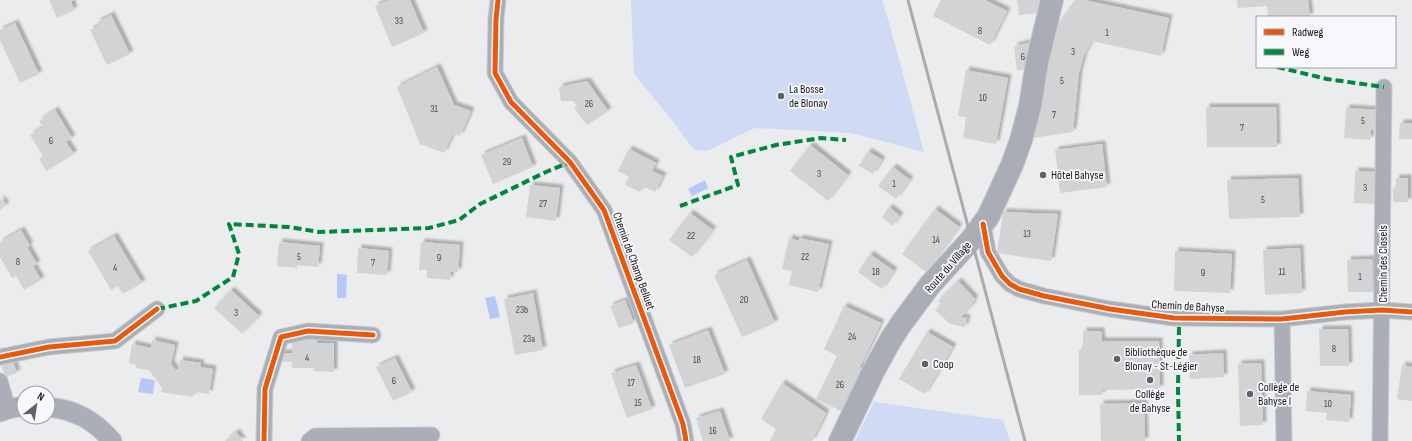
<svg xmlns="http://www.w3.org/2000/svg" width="1412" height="441" font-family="'Sofia Sans Condensed',sans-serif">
  <defs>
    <filter id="shadow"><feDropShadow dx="3.5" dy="-3.5" stdDeviation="1" flood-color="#0004"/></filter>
  </defs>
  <rect width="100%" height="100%" fill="#ebeced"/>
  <path fill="#d0daf4" d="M631,0h251l8,26 34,126 -73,-19 -96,-5 -48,23 -13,-1 -23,-31 -37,-45z
    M874,402l129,18 7,21h-155z"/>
  <path fill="#b6c7f8" d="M705,180l3,8 -16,8 -4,-7z
    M337,274l10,1 -1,23h-9z
    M495,296l5,21 -10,2 -5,-21z
    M141,378l14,2 -2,14 -15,-2z"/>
  <path fill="#d2d3d4" filter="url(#shadow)" d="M49,0h25l-3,1 3,9 -17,8z
    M390,0h20l14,33 -32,14 -17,-41z
    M941,0h44l22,11 -17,34 -57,-29z
    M1017,0h24l-2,13 -20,2z
    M1075,0h9l85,18 -8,38 -69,-15 -8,14 -5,18 -6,59 -40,6 19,-99 7,-17z
    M1237,0h71l2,17h-42l-1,-11 -29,2z
    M111,15l19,39 -23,11 -17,-35 9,-4 -2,-4z
    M15,23l24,51 -19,9 -20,-43v-10z
    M1032,42l-2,25 -13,4 -3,-25z
    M437,67l17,38 17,6 -11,25 -7,-2 -9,19 -24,-9 -23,-57z
    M966,70l42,8 -12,66 -33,-6 3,-21 -8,-1z
    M587,81l21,30 -21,14 -13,-17 3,-2 -4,-5h-12l-2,-14z
    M1206,107h70l1,40h-70z
    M1346,108l35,2 -2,20 -8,-1 -1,11 -26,-2z
    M55,110l17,28 -6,4 8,12 -28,17 -7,-12 4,-3 -13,-21 13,-8 -4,-6z
    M1400,123h12v16h-13z
    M522,138l11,29 -40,17 -12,-29z
    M1102,144l5,43 -47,6 -5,-43z
    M810,145l38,30 -20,26 -38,-30z
    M629,149l27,14 -4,8 11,5 -8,16 -12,-6 -3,6 -15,-7 4,-8 -11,-6z
    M868,151l14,9 -9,14 -14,-8z
    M893,167l17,13 -14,19 -18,-13z
    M1355,171l21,1 -1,32 -21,-1z
    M1298,178l2,39 -71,2 -2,-39z
    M1396,178h12v24h-15v-14l3,-1z
    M530,185l30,3 -4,33 -30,-4z
    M0,198l6,7 -6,5z
    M889,207l11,9 -7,10 -11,-8z
    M935,209l24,18 -33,45 -24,-18z
    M1003,212l55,2 -7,47 -54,-8z
    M690,213l23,17 -21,27 -23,-17z
    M21,230l9,16 -3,1 10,17 -4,2 8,14 -17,10 -8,-14 -4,2 -12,-21v-15z
    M114,236l28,47 -19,11 -5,-8 -7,4 -23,-39z
    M789,238l10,3v-3l30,6 -11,48 -29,-7 3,-14 -10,-2z
    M279,242l41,4 -2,21 -21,-2v3l-20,-2z
    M421,242l39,3 -2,27 -7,-1 -1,9 -23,-2v-8h-8z
    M358,248l31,3 -2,24 -30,-2z
    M1300,248l2,45 -37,2 -2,-45z
    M1175,251l57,3 -2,39 -56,-2z
    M870,254l24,17 -12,18 -24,-17z
    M1372,259l1,33h-25l-1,-32z
    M747,260l28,63 -33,14 -28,-62z
    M958,281l17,18 -3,4 1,1 -12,13 6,1 -2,9 -15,-3 -15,-14 6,-6 -3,-3z
    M231,290l28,26 -17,18 -28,-26z
    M533,293l10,57 -28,5 -11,-56z
    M625,300l9,23 -15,5 -9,-22z
    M844,306l37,17 -21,44 4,2 -21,43 -27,-13 21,-43 -13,-7z
    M1319,329h29l1,37h-29z
    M708,330l17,44 -40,14 -16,-43z
    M1083,331h18l1,10h57l1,48 -58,1v5h-23v-45h4z
    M927,332l26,15 -28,47 -26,-15z
    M292,339h25v4h17v29l-20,-1v-3h-22v-6l-13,-1v-8h13z
    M152,340l23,5 -4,19 4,5h3l2,-9 21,3 -1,4 13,2 -4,25 -15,-2 -1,5 -32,-5 1,-4 -13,-18 -13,-2v-3l-7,-2 3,-19 19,4z
    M1223,353l1,24 -34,2 -1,-24z
    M395,358l17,34 -19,9 -17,-34z
    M13,361l4,12 -11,4 -5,-12z
    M1261,363l2,62 -23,1 -2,-62z
    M636,365l16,44 -25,9 -16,-45z
    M1402,365l10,2v34l-15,-2z
    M782,383l44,30 -14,28h-42l6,-12 -15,-10z
    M1307,391l44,4 -2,27 -23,-2 1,-7 -21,-2z
    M1144,403l1,38h-44l-1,-37z
    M720,411l10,30h-27l-7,-23z
    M236,432l7,9h-18z"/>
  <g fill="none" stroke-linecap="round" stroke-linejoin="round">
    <g stroke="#c9cacb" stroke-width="17">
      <path id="minor" d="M498,0l-2,19 -1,54 16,29 59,60 34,48 79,214 3,17
        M983,224l5,28 14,24 8,8 9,5 25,7 66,13 64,9 108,1 63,-7 37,-2 30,2
        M1282,319l2,122
        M0,357l49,-10 66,-6 42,-32
        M0,381l8,28
        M264,441l1,-52 16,-52 27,-6 65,4
        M309,441l6,-5 117,-1
        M1380,441l4,-354"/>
    </g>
    <g stroke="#c9cacb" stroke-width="21">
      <path id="tertiary" d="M48,407c28,3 46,13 64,34
        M0,412l8,-3 16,-3"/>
    </g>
    <g stroke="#c9cacb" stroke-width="24">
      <path id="secondary" d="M840,441l33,-69 17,-31 11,-17 29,-39 41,-45 17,-23 24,-52 9,-25 9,-34 7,-44 15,-62"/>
    </g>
    <use href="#minor" stroke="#aaaeb6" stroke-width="15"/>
    <use href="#tertiary" stroke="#aaaeb6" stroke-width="19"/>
    <use href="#secondary" stroke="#aaacb6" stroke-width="22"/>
    <path stroke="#a9abaf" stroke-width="3" d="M908,0l117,441"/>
    <path stroke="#00873e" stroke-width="4" stroke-dasharray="8 4" stroke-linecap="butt" d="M1277,67l50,12 57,8
      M680,206l58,-21 -7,-28 45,-12 45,-7 25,2
      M157,309l39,-8 37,-24 6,-23 -10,-30 60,3 30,5 110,-4 30,-8 21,-16 66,-32 24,-10
      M1179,327l-1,62 1,52"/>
    <g stroke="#f7f8fc" stroke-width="8">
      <path id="cycleway" d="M498,0l-2,19 -1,54 16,29 59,60 34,48 79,214 3,17
        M983,224l5,28 14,24 8,8 9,5 25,7 66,13 64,9 108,1 63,-7 37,-2 30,2
        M0,357l49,-10 66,-6 42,-32
        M264,441l1,-52 16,-52 27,-6 65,4"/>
    </g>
    <use href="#cycleway" stroke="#e8590c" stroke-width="5"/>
  </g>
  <g fill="#616263" stroke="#f7f8fc" stroke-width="1.5">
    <circle cx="781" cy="96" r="4"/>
    <circle cx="1043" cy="175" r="4"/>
    <circle cx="1117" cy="359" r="4"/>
    <circle cx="925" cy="364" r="4"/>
    <circle cx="1150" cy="380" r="4"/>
    <circle cx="1250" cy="394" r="4"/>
  </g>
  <g text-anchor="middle" stroke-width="3.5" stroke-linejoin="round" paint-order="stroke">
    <g font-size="10" fill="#484849">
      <text x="399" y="24">33</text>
      <text x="980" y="34">8</text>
      <text x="1107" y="36">1</text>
      <text x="1073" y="55">3</text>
      <text x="1023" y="60">6</text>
      <text x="1062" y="84">5</text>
      <text x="983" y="101">10</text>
      <text x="589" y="107">26</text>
      <text x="434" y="112">31</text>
      <text x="1054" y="118">7</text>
      <text x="1363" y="124">5</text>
      <text x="1242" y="131">7</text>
      <text x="51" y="144">6</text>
      <text x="507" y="165">29</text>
      <text x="819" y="177">3</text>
      <text x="894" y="187">1</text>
      <text x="1365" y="191">3</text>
      <text x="1263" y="203">5</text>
      <text x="543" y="207">27</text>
      <text x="1027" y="237">13</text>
      <text x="691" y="239">22</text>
      <text x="936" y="243">14</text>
      <text x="299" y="260">5</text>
      <text x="805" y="260">22</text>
      <text x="439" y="261">9</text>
      <text x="18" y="265">8</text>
      <text x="373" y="266">7</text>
      <text x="115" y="271">4</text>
      <text x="876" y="275">18</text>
      <text x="1282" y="275">11</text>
      <text x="1203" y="276">9</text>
      <text x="1360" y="280">1</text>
      <text x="744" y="303">20</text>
      <text x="522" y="313">23b</text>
      <text x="236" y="316">3</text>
      <text x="852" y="340">24</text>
      <text x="529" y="342">23a</text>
      <text x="1334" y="352">8</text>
      <text x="307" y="361">4</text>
      <text x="697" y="363">18</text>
      <text x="394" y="384">6</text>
      <text x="631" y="386">17</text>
      <text x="840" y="388">26</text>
      <text x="638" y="406">15</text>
      <text x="1328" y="407">10</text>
      <text x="713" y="434">16</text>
    </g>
    <g font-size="12" fill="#171718" stroke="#f7f8fc" text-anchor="start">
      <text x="789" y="93">La Bosse<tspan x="789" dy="14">de Blonay</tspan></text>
      <text x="1051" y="179">Hôtel Bahyse</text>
      <text x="1125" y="356">Bibliothèque de<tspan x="1125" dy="14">Blonay - St-Légier</tspan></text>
      <text x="933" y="368">Coop</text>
      <text x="1258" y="391">Collège de<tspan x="1258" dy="14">Bahyse I</tspan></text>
      <text x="1150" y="398" text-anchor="middle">Collège<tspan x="1150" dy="14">de Bahyse</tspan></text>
    </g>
    <g font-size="12" fill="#171718" stroke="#f7f8fc">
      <text transform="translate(634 261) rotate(70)" y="4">Chemin de Champ Belluet</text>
      <text transform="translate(1383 264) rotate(-90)" y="4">Chemin des Closels</text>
      <text transform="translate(948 267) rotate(-49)" y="4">Route du Village</text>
      <text transform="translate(1188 306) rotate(3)" y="4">Chemin de Bahyse</text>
    </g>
  </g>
  <rect x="1256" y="16" width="140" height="52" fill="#f7f8fc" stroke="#9d9ea1"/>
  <rect x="1264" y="29" width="20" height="6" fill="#e8590c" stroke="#9d9ea1"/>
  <text x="1292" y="36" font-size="12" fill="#171718">Radweg</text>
  <rect x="1264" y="49" width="20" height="6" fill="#00873e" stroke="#9d9ea1"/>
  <text x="1292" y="56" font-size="12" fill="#171718">Weg</text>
  <g transform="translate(36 405) rotate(30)"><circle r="19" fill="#f7f8fc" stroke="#9d9ea1"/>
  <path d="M0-3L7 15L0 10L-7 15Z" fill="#616263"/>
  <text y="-6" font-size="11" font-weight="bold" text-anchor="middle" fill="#171718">N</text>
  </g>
</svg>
